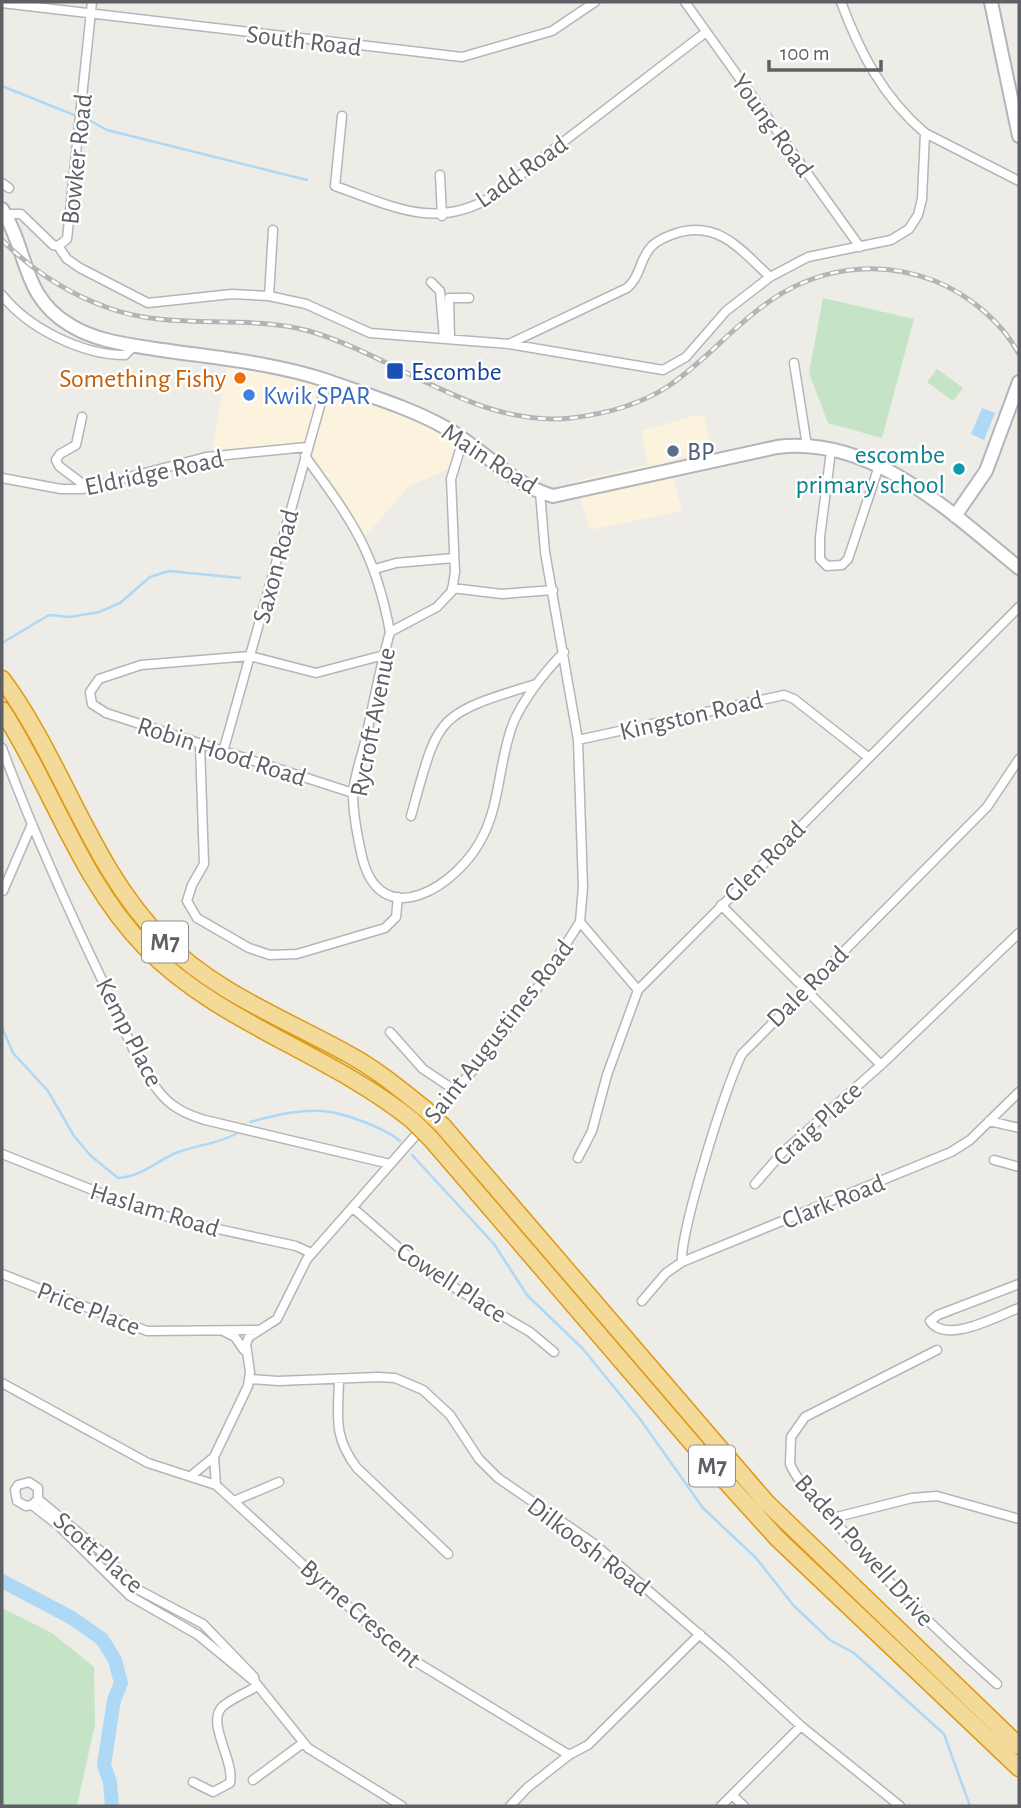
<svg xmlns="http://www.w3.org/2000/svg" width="1021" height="1808" font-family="'Alegreya Sans',sans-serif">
  <rect width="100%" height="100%" fill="#eeece6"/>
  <path fill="#fbf3de" d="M227,366l103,22 116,43 9,11 -5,26 -42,19 -43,50 -56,-84 -97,-1z
    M697,415l8,2 6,34 -43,10 14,50 -92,19 -15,-49 73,-16 -7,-34z"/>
  <path fill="#c5e3c5" d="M823,298l91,21 -32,119 -54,-15 -19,-50z
    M937,369l26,19 -10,13 -26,-19z
    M2,1608l50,25 42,34 1,57 -18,82h-75z"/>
  <path fill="#add9f7" d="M982,408l13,5 -11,27 -13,-6z"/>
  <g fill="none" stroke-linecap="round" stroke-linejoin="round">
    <path stroke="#add9f7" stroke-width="2.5" d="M2,86l72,29
      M85,118l22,12 200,50
      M2,643l47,-28 21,2 29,-5 21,-9 30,-26 19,-6 71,7
      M2,1027l11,26 35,38 26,45 17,20 27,22c23,-1 40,-18 60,-26 20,-7 39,-8 58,-18
      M250,1122c23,-6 49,-13 72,-11 20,1 63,17 78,30
      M412,1155l82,89 33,51 56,54 57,70 63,89 53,50 38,48 36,34 24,13 90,81 26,72"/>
    <path stroke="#add9f7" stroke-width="14" d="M2,1581l70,37 30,21 13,21 6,23 -7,17 -10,65 6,17 2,24"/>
    <g stroke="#b3b6b9" stroke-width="11">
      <path id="minor" d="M685,2l175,245
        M841,2c19,51 42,95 84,131l94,48
        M2,3l460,54 90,-26 43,-29
        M342,116l-7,70c57,20 101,45 158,10l213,-164
        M440,175l2,41
        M2,183l7,5
        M5,214h16l32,31 5,1 9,-7 25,-237
        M58,246l9,13 13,9 68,35 84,-9 37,2 37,8 64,29 139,11 154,26 23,-13 40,-46 44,-34 38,-20 83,-17 18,-11 9,-14 4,-16 3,-66
        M431,282l9,9 4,47
        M2,295c26,33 80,60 123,60l10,-10
        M269,296l4,-66
        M450,339l-1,-41h20
        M509,344l118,-56c14,-12 12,-28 24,-41 7,-8 19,-12 29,-15 41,-10 63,20 90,45
        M794,363l13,83
        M82,417l-6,28 -16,9 -4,6 3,6 29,22
        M463,440l-12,39 4,93 -3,19 -15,16 -47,25c-10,36 -17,73 -25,110 -4,16 -11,35 -12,52 0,19 4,40 8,58 17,86 99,34 123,-18 17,-35 15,-77 30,-113 12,-26 30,-48 50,-69
        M831,451l-11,86v22l7,7 15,-1 6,-6 31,-93
        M305,456c47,65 70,95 85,176
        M2,478l59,11h22l123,-32 101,-10
        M375,569l21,-6 58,-5
        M452,588l50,6 51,-4
        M578,740l206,-45 10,4 74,58
        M200,744l4,120 -12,21 -5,16 10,17 52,30 21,7 27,-1 88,-26 11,-11 2,-20
        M2,748c30,81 65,159 102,236 16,35 30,74 53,105 12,17 28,25 48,31l185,44
        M223,752l104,-371
        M353,793l-247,-80 -14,-9 -2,-12 9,-13 42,-14 109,-9 66,17 68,-18
        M411,816c28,-101 23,-101 125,-132
        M3,891l29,-67
        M721,905l160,160 138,-132
        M580,922l58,68
        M390,1032l33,37 33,22
        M989,1121l30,7
        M2,1154l136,54 48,14 110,24 15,7
        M578,1158l14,-27 15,-56 31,-85 381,-383
        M994,1160l25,7
        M755,1184l27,-31 99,-88
        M353,1208l70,61 107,63 24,20
        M682,1262c-2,-30 44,-178 60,-208l245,-247 32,-48
        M2,1274l145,57 111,-1
        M1019,1284l-81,31 -8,6c16,24 67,-5 89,-13
        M642,1301l24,-28 16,-11 269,-110 19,-12 49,-48
        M223,1331l12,6 9,13
        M937,1350l-132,67 -14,20 -1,27c9,21 29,37 43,55 50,60 106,114 164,165
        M249,1379l29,2 100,-4 17,1 28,12 27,25 29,44 19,19 95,65 135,116 73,67 99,80
        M339,1380c-1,37 -6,57 18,88l91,86
        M2,1383l146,80 68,22 179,164 174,106 19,-10 112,-111
        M192,1475l22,-18
        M216,1485l-2,-28 34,-71 2,-14 -4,-28 3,-7 28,-18 30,-60 181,-206 53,-70 39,-61 3,-35 -5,-147 -33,-188 -5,-60
        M38,1499l65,54 34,36 66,35 51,53 1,5 53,66 94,58
        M234,1501l45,-19
        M32,1505l6,-6v-11l-9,-6 -11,3 -3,5 2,11 9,5 6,-1 27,21 71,70 68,39 57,47
        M833,1518l79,-20 25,-2 82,23
        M253,1780l50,-37
        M193,1782l20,10 17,-9c5,-23 -25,-61 -7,-77 10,-8 24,-14 35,-20
        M732,1795l12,11
        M510,1806l17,-18 42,-33
        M721,1806l80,-80"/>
    </g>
    <g stroke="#b2b5b9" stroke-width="16">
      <path id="secondary" d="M991,2l28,134
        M2,209c27,43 19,87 68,116 27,17 61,20 92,25 55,8 113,13 166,31 39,14 83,27 118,47 37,21 66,57 107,68l224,-49c96,-12 174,66 242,121
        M955,516l31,-45 33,-89"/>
    </g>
    <g stroke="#df9a15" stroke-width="19">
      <path id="motorway" d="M2,679c61,82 88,188 161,261 51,52 122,79 185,114 28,15 52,35 77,55
        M2,710c50,77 78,170 143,237 73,76 185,106 268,174
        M443,1126l323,376 253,244
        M431,1139l279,325 67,74 242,230"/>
    </g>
    <use href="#minor" stroke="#fff" stroke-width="8"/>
    <use href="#secondary" stroke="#fff" stroke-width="12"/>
    <use href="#motorway" stroke="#f3da98" stroke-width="16"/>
    <g stroke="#b3b4b5" stroke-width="5">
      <path id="rail" d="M2,240c29,29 65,53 104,67 65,25 137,6 203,24 87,25 167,97 262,87 34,-4 68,-13 96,-31 36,-24 62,-56 96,-81 50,-38 113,-48 172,-25 34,14 67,41 84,73"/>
    </g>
    <use href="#rail" stroke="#fff" stroke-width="2.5" stroke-dasharray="8" stroke-linecap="butt"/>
    <g stroke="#df9a15" stroke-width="19" stroke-linecap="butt">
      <path id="motorway-bridge" d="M425,1109l18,17
        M413,1121l18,18"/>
    </g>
    <use href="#motorway-bridge" stroke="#f3da98" stroke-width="16"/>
  </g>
  <rect fill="#1a4fb4" stroke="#fff" stroke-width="2.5" x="386" y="362" width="18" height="18" rx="3.5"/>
  <circle fill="#e8710a" stroke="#fff" stroke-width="2.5" cx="240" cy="378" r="7"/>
  <circle fill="#3f7fe0" stroke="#fff" stroke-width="2.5" cx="249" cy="395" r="7"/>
  <circle fill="#5c6f8a" stroke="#fff" stroke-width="2.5" cx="673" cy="451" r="7"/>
  <circle fill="#0f9aa8" stroke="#fff" stroke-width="2.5" cx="959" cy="469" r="7"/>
  <g text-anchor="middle" stroke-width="5" stroke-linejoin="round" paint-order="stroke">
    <g fill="#fff" stroke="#8e9093" stroke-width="2">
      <rect x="142" y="921.5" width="46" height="41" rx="5"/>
      <rect x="689" y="1445.5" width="46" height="41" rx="5"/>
    </g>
    <g font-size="24" font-weight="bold" fill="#5d6165">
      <text x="165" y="950">M7</text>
      <text x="712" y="1474">M7</text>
    </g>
    <g font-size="26" fill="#5d6165" stroke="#fff">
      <text transform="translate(304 40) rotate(7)" y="9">South Road</text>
      <text transform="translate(773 125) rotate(54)" y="9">Young Road</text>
      <text transform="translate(76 159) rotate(-84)" y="9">Bowker Road</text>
      <text transform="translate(521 171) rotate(-35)" y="9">Ladd Road</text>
      <text transform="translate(490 458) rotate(33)" y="9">Main Road</text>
      <text transform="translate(154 472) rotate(-12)" y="9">Eldridge Road</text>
      <text transform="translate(275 566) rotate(-75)" y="9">Saxon Road</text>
      <text transform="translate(691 715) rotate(-13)" y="9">Kingston Road</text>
      <text transform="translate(372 722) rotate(-79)" y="9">Rycroft Avenue</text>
      <text transform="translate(222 751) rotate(18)" y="9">Robin Hood Road</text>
      <text transform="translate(764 861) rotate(-45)" y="9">Glen Road</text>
      <text transform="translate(807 986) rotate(-45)" y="9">Dale Road</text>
      <text transform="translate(498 1031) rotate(-52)" y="9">Saint Augustines Road</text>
      <text transform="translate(130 1032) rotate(63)" y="9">Kemp Place</text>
      <text transform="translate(817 1123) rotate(-43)" y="9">Craig Place</text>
      <text transform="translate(833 1201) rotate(-22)" y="9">Clark Road</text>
      <text transform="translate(155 1209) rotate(17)" y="9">Haslam Road</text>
      <text transform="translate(452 1282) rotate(33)" y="9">Cowell Place</text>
      <text transform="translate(89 1308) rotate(21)" y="9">Price Place</text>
      <text transform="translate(589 1546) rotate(37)" y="9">Dilkoosh Road</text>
      <text transform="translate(865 1550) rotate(48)" y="9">Baden Powell Drive</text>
      <text transform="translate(99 1552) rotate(41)" y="9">Scott Place</text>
      <text transform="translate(361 1613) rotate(41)" y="9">Byrne Crescent</text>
    </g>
    <g font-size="26" fill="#164399" stroke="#fff" text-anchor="start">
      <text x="411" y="380">Escombe</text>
    </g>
    <g font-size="26" fill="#c56008" stroke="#fff" text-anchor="end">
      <text x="226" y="387">Something Fishy</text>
    </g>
    <g font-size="26" fill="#366cbe" stroke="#fff" text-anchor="start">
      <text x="263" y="404">Kwik SPAR</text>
    </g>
    <g font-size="26" fill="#4e5e75" stroke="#fff" text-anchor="start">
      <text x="687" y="460">BP</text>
    </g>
    <g font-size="26" fill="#0d838f" stroke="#fff" text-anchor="end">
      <text x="945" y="463">escombe<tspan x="945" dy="30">primary school</tspan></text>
    </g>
  </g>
  <rect width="1021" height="1808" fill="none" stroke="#5d6165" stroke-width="7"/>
  <path d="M769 60v10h112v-10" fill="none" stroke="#5d6165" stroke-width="3.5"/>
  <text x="780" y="60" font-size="21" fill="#5d6165" stroke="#ffffff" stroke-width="5" paint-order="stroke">100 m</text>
</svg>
